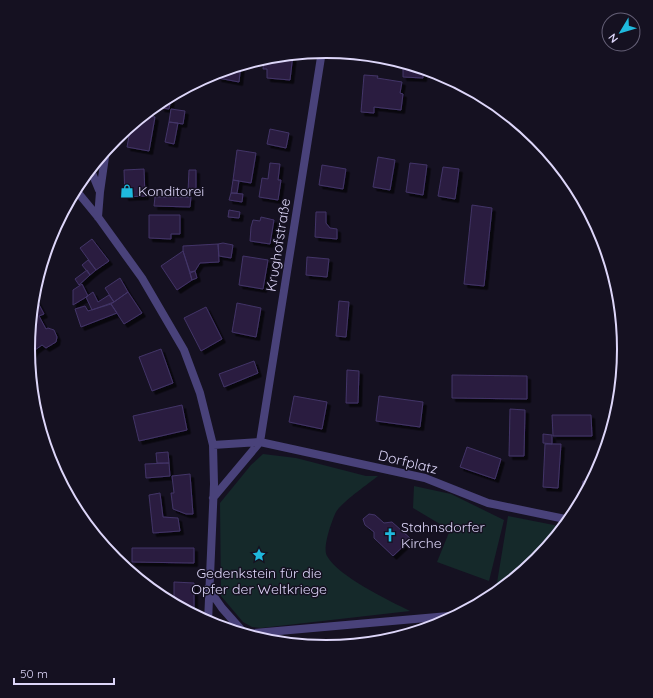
<svg xmlns="http://www.w3.org/2000/svg" width="653" height="698" font-family="Quicksand,sans-serif">
  <defs>
    <filter id="shadow"><feDropShadow dx="3.5" dy="3.5" stdDeviation="0" flood-color="#0009"/></filter>
  </defs>
  <rect width="100%" height="100%" fill="#151121"/>
  <path fill="#15292a" d="M263,454l33,4 70,18h12c-10,8 -36,26 -42,36 -4,8 -14,36 -9,44 12,21 61,44 83,55l-149,17 -9,-1 -9,-5 -22,-26 -1,-93 31,-38z
    M414,486l37,8 53,26 -15,61 -52,-19 13,-32 -37,-22z
    M508,516l56,11 -27,33 -42,35z"/>
  <path fill="#291f3f" stroke="#433468" filter="url(#shadow)" d="M293,54l-3,26 -23,-2v-9h-4l1,-11z
    M403,62l20,6v10l-20,-1z
    M241,64l-2,18 -21,-4 1,-7z
    M364,75l14,1 -1,2 25,4 -2,11 3,1 -2,16 -27,-3v6l-13,-1z
    M165,98l6,1 -2,10 -8,-1 1,-8z
    M171,109l14,2 -2,13 -14,-2z
    M143,115l12,2 -6,34 -22,-4 4,-22z
    M169,122l9,1 -4,21 -9,-2z
    M270,129l19,4 -3,15 -19,-4z
    M237,150l19,3 -5,30 -18,-3z
    M378,157l17,3 -5,30 -17,-3z
    M270,163l10,1 -2,16h3l-3,20 -19,-3 3,-19 6,1z
    M410,163l17,2 -4,30 -17,-3z
    M322,165l24,4 -3,20 -24,-4z
    M443,167l16,2 -4,30 -17,-3z
    M144,169l1,27 -20,1 -1,-27z
    M189,170h7v22h-8z
    M233,180l6,1 -2,12h-6z
    M231,193l12,1 -1,8 -13,-2z
    M155,197h36l-1,10 -36,-1z
    M472,205l20,3 -8,78 -20,-2z
    M229,210l11,2 -1,6 -11,-1z
    M316,212h10v11l4,5 7,1v10l-22,-2z
    M149,215h31v19h-9v5l-22,-1z
    M261,217l13,3 -4,24 -20,-3 1,-14 2,-7 7,1z
    M92,239l17,22 -13,9 -16,-22z
    M223,243l10,2 -2,13 -12,-2 -1,-12z
    M218,244l1,18 -19,1 -5,8 -5,1 -7,-21v-5z
    M183,251l9,29 -15,10 -16,-24z
    M243,256l25,4 -5,29 -24,-4z
    M307,257l22,2 -2,18 -21,-2z
    M88,260l8,10 -6,5 -8,-10z
    M87,270l3,5 -11,10 -4,-6z
    M195,271l2,7 -5,2 -2,-7z
    M120,278l8,14 -14,10 -9,-14z
    M82,284l6,12 -15,9v-15z
    M93,292l5,10 11,-7 5,7 -22,8 -6,-13z
    M128,292l14,21 -18,11 -13,-20z
    M34,295l10,19 -5,2 7,13 2,-1 6,2 3,7 -1,5 -10,6 -4,-3 -7,5 -3,5 -3,2 -1,-8z
    M339,301l10,1 -3,35 -10,-1z
    M237,303l24,5 -5,29 -24,-5z
    M111,304l6,9 -36,14 -6,-18 10,-3 3,5z
    M206,307l16,32 -21,12 -17,-33z
    M161,349l12,34 -21,8 -13,-34z
    M254,361l4,12 -34,14 -5,-13z
    M347,370l12,1 -1,32h-12z
    M452,375l75,1v23l-75,-1z
    M294,396l33,6 -5,27 -33,-7z
    M379,396l44,6 -3,25 -44,-6z
    M182,405l5,25 -48,11 -6,-25z
    M510,409l15,1 -1,46h-15z
    M552,415h39l1,21h-39z
    M543,434l9,1v9l-9,-1z
    M545,444h16l-3,44 -15,-1z
    M467,447l34,12 -6,20 -35,-12z
    M168,452l1,11h-12l-1,-10z
    M169,463l1,13 -24,2 -1,-14z
    M190,474l3,40h-7l-13,-5 -2,-16h3l-2,-17z
    M583,481l9,1 -9,18h-3z
    M160,493l3,24 15,1 2,13 -27,2 -4,-38z
    M369,514l6,1 9,8 8,-1 19,17 -18,17 -19,-18v-6l-9,-7 -2,-6z
    M132,548h62v15l-62,-1z
    M174,582l20,1v32l-20,-11z"/>
  <g fill="none" stroke-linecap="round" stroke-linejoin="round">
    <path stroke="#49427a" stroke-width="8" d="M90,168l9,22
      M75,189l23,28 44,61 42,72 16,43 13,52 1,39 -6,138
      M98,217l2,-25 6,-42
      M260,442l62,-391
      M213,445l47,-3 165,36 63,25 82,17
      M213,498l47,-56
      M208,588l14,20 23,26
      M244,634l216,-19"/>
  </g>
  <defs>
    <g id="shop-bare" transform="scale(1.08)"><path d="M-5-2.5h2.3a2.7 3.5 0 0 1 5.4 0H5L5.5 6h-11ZM-1.5-2.5h3a1.5 2.3 0 0 0-3 0Z" fill="#1fb9dd" stroke="#151121" stroke-width="2.5" paint-order="stroke"/></g>
    <g id="church-bare" transform="scale(1.08)"><path d="M-1.2-6h2.4v3.5h3.3v2.4h-3.3V6h-2.4V-.1h-3.3v-2.4h3.3Z" fill="#1fb9dd" stroke="#151121" stroke-width="2.5" paint-order="stroke"/></g>
    <g id="sight-bare" transform="scale(1.08)"><path d="M0-6L1.8-2.2L6-1.7L2.9 1.2L3.7 5.4L0 3.3L-3.7 5.4L-2.9 1.2L-6-1.7L-1.8-2.2Z" fill="#1fb9dd" stroke="#151121" stroke-width="2.5" paint-order="stroke"/></g>
  </defs>
  <g fill-rule="evenodd">
    <use href="#shop-bare" x="127" y="191"/>
    <use href="#church-bare" x="390" y="535"/>
    <use href="#sight-bare" x="259" y="555"/>
  </g>
  <g text-anchor="middle" stroke-width="3" stroke-linejoin="round" paint-order="stroke">
    <g font-size="14" fill="#ddd6f9" stroke="#151121" text-anchor="start">
      <text x="138" y="196">Konditorei</text>
      <text x="401" y="532">Stahnsdorfer<tspan x="401" dy="16">Kirche</tspan></text>
      <text x="259" y="578" text-anchor="middle">Gedenkstein für die<tspan x="259" dy="16">Opfer der Weltkriege</tspan></text>
    </g>
    <g font-size="14" fill="#ddd6f9" stroke="#151121">
      <text transform="translate(278 245) rotate(-81)" y="5">Krughofstraße</text>
      <text transform="translate(408 462) rotate(14)" y="5">Dorfplatz</text>
    </g>
  </g>
  <path d="M0 0H653V698H0ZM35 349a291 291 0 1 1 582 0a291 291 0 1 1-582 0Z" fill="#151121" fill-rule="evenodd"/>
  <path fill="none" stroke="#ddd6f9" stroke-width="2" d="M35 349a291 291 0 1 1 582 0a291 291 0 1 1-582 0Z"/>
  <g transform="translate(621 32) rotate(232)"><circle r="19" fill="#151121" stroke="#656077"/>
  <path d="M0-3L7 15L0 10L-7 15Z" fill="#1fb9dd"/>
  <text y="-6" font-size="11" font-weight="bold" text-anchor="middle" fill="#ddd6f9">N</text>
  </g>
  <path d="M14 678v6h100v-6" fill="none" stroke="#ddd6f9" stroke-width="2"/>
  <text x="20" y="678" font-size="12" fill="#ddd6f9" stroke="#151121" stroke-width="3" paint-order="stroke">50 m</text>
</svg>
